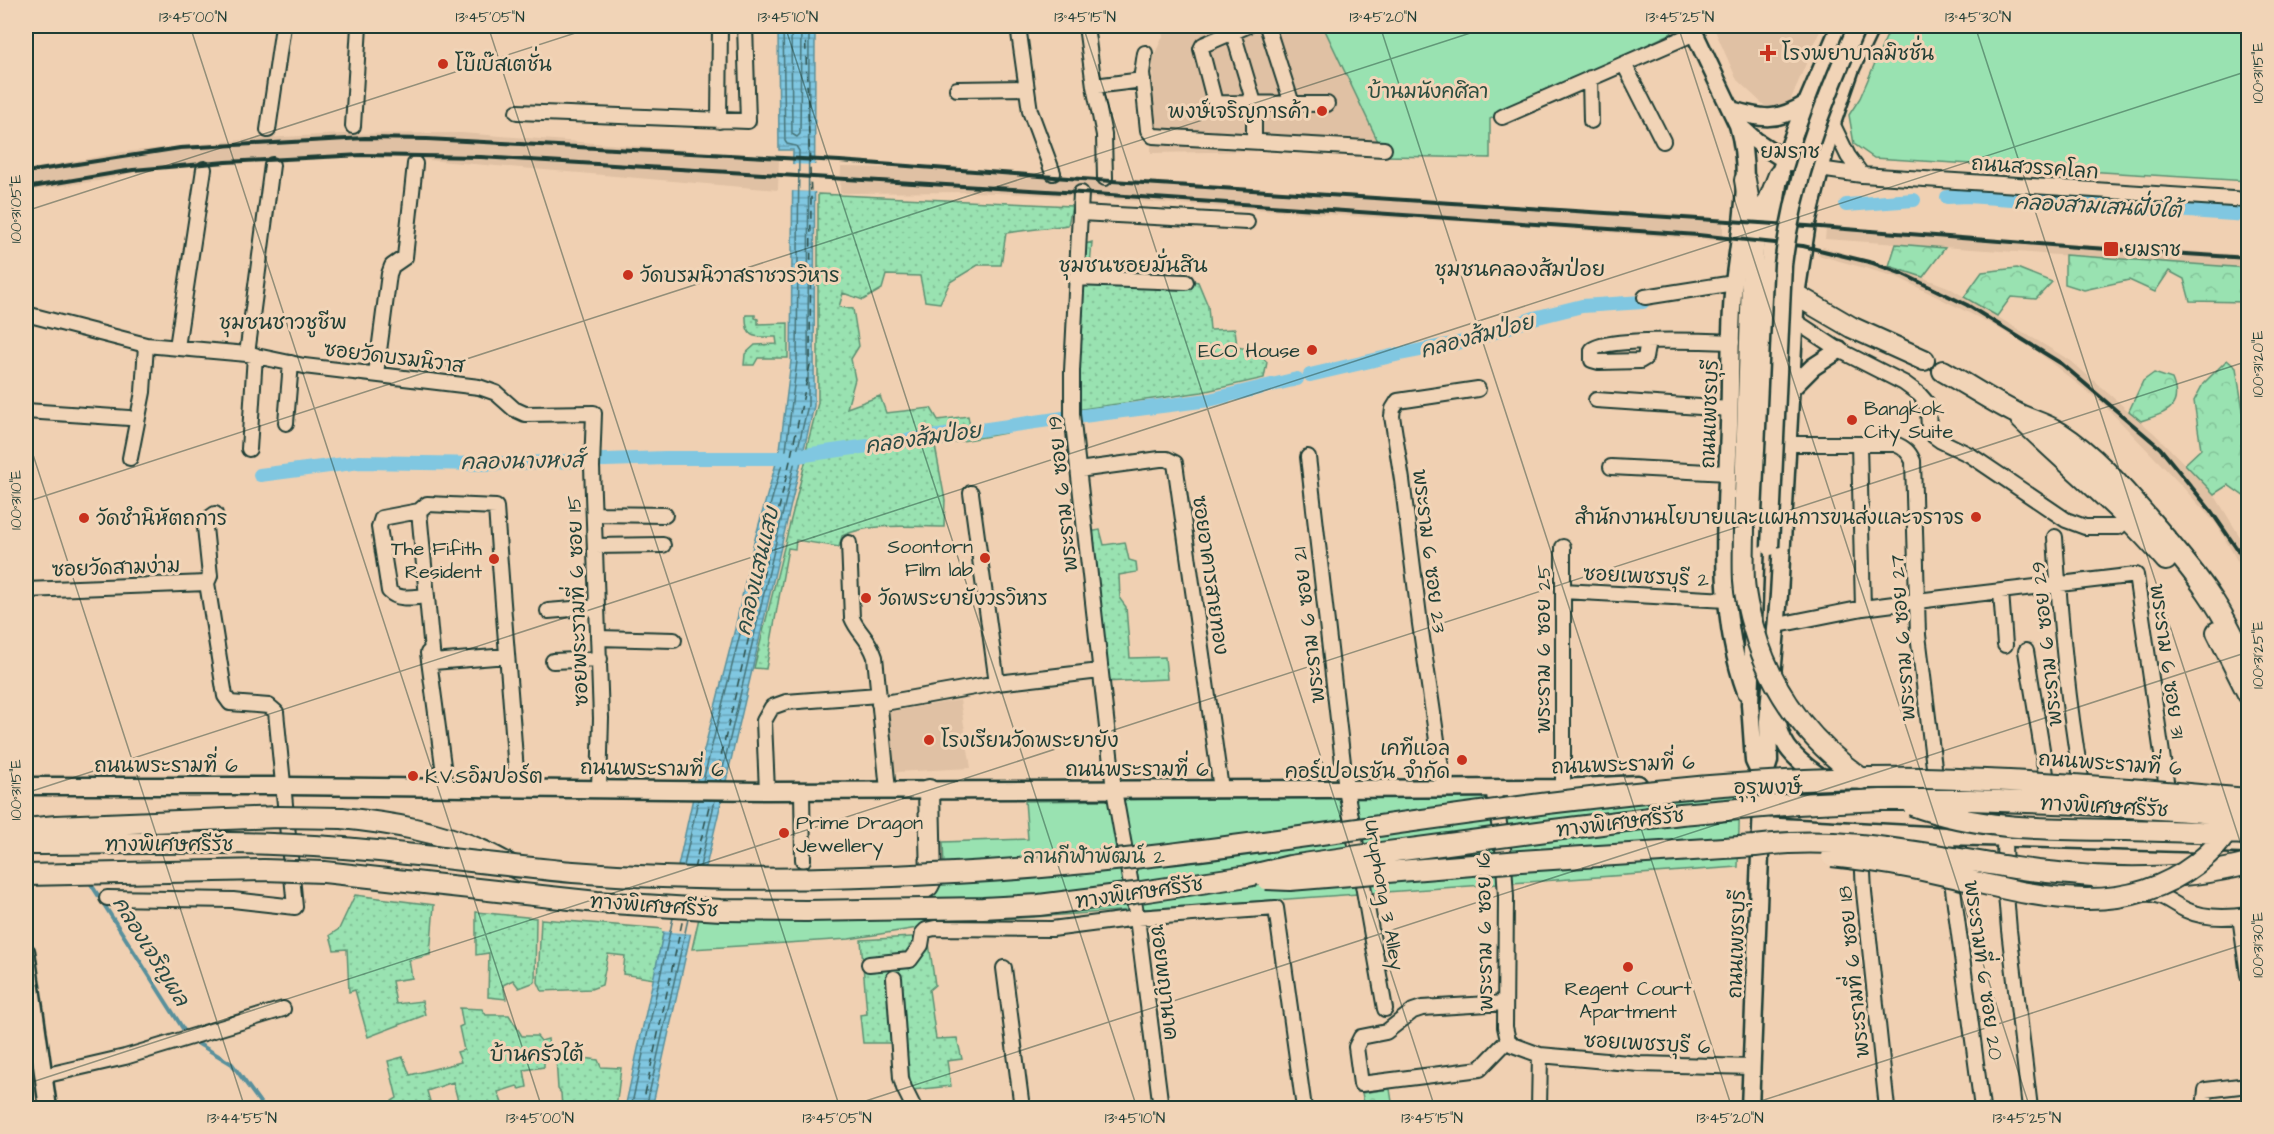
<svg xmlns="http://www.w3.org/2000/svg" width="2274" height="1134" font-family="'Architects Daughter','Playpen Sans Thai',sans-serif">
  <defs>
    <pattern id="grass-dots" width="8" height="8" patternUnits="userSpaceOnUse" patternTransform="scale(1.5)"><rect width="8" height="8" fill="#99e2b1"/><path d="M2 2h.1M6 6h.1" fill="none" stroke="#83c399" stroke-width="1.8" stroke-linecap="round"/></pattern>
    <pattern id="forest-crowns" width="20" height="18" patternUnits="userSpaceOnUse" patternTransform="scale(1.5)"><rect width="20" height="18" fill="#99e2b1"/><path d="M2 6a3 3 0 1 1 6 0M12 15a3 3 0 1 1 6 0" fill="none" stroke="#83c399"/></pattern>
    <pattern id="water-rules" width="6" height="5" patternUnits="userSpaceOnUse" patternTransform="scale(1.5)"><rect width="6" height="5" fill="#80c7e1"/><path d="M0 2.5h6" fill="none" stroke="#68a3b7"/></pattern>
  </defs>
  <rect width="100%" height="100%" fill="#f0d0b2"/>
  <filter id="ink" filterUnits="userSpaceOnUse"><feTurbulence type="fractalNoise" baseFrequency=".0167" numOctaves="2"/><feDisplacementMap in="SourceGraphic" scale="12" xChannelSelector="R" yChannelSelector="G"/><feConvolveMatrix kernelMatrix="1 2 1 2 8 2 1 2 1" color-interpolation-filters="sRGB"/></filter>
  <g filter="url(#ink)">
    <path fill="#e0c1a4" d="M1160,26h164l60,123 -233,4 2,-95 10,-22z
      M1713,26h109l-34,80h-23l-28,-26z
      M461,133l318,24 -1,33 -397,-34 -111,2 -120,10 -52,13 -72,10v-21l97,-18 140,-14 79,-4z
      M841,167l128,2 658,44h38l58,7v21l-252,-19 -105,-5 -302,-21 -91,-4 -133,1z
      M1826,229l422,26v13l-423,-29z
      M1823,247l80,23 45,17 123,74 84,73 59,60 34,56v30l-31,-55 -38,-42 -76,-79 -68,-54 -42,-25 -96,-48 -79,-22z
      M960,700l11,68 -76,4 -8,-60z"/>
    <path fill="url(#grass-dots)" stroke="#5c9072" stroke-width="1.5" d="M818,194l254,12 -4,19 -62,8 -5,32h-23l-28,17 -10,21 -15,-2 -5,-25 -34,-1 -4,14 -19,11 -20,-7 -4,14 14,2 6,37 -8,13 4,20 -8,29 33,-12 6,17 45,-5 7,12 30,-4 2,10 -164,24 12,-47z
      M1092,242l-3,36 87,-1 22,5 10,24 2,24 25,-1 2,18 19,4 11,11 -3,16 -62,14 -127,18 6,-165z
      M746,315h9v3l3,1v5l30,-1v35h-30l-4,7h-10l1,-11 10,-9 22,-1 -1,-7c-21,0 -31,3 -30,-22z
      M1005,427l1,6 -71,13 10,54 -1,27c-33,0 -72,-5 -102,9l-3,11 -43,-7 -1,9 -7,-1 -22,121 -12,-1 53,-213z
      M1100,530l4,15 21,-3 4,18 7,2 1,10 -18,3 1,24 6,8 4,51 35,-1 2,22 -63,3 -16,-150z
      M355,895l79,10 -4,50 -21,5 3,18 -20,3 4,23 26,-3 3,14 -57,22 -13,-47 -6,2 -2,-43 -13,1 -4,-15 9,-6z
      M476,912l60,6 -1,64 -16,6 -6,-8 -10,5 3,14 -18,-2 1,-44 -13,2z
      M541,919l123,10 -10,50 -31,-5 2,-18 -17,-2 -6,31 -11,4 -49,2 -4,-9z
      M928,936l7,49 -6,5 7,49 21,-1 5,21 -15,2 4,25 -39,4 -18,-47h-31l-3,-28 7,-1 -6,-74z
      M460,1008l22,1 4,6h23l13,21h15l4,5 7,-2 2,18 -6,3v7l-20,3 3,17 -7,2 -3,-3 -19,6 4,11 -6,2v3h-36l-7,-26 -26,9 4,14 -10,3h-26l-3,-7 5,-3 -9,-37 15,-4 7,18 51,-13 -4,-10 7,-2 -5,-23 4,-2z
      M577,1057l21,3 3,7 20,1 -5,40h-54l-1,-15 -3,-4 -2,-31z"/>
    <path fill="url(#forest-crowns)" stroke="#5c9072" stroke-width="1.5" d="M1896,244l49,4 -22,29 -34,-11z
      M2065,255l183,13v34l-58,-1 -6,-22 -15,-8 -14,21 -26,-12 -45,10 -19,-6z
      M2017,268l35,14 -16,17 -25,-2 -14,19 -33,-19 18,-25z
      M2227,360l9,8 10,60 -6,22 8,-2v51l-20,-14 -14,9 -29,-30 16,-15 -7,-48 9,-17z
      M2154,373l18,6c12,30 -7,34 -31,42l-12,-10 14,-30z
      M1390,1089l3,19h-28l-3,-15z"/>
    <path fill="#99e2b1" stroke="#5c9072" stroke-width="1.5" d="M1323,26h346l3,7 -182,86v39l-105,-2z
      M1891,26h357v155l-374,-23 -20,-14 -5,-29 11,-17z
      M1740,789l-2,78 -789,56 -100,16 -157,10 18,-80 234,-2 -1,-25 85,-3 -3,-38 466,-5z"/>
    <path fill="url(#water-rules)" stroke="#59909c" stroke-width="1.5" d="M778,26h37l-1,380 -118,503 -44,199h-27l75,-342 35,-137 18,-83 27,-97 11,-88 2,-211h-14z"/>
    <path fill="#f0d0b2" d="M790,164l26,1v27l-26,-1z
      M674,869l34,2 -14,63 -33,-3z"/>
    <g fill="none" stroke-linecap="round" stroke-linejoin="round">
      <path stroke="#467479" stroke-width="1.5" d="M791,26l1,108 5,3 3,-3 1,-108
        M703,781l38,-151 17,-82 28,-98 11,-89 2,-210 -3,-5 -9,-2 -2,-3 -2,-115
        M720,781l88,-376 1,-379
        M684,866l14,-66
        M700,867l15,-67
        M631,1108l42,-190
        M646,1108l42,-189"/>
      <path stroke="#59909c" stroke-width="4" d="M89,881l98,154
        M192,1040l40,24 32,44"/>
      <path stroke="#80c7e1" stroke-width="14" d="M1947,197l20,-1 281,19
        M1846,205l68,-5
        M1310,375l90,-21 73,-14 61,-22 48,-12 61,-4
        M1083,416l126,-16 88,-21
        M260,475l100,-13 125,2 181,-6h118l279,-40"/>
      <path stroke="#294b45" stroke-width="1.5" stroke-dasharray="8 6" stroke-linecap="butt" d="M715,782l75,-321 20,-96 1,-169 -6,-170
        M694,869l17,-71
        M642,1108l41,-190"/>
      <g stroke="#1f3d34" stroke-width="18">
        <path id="minor" d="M1018,26l12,85 23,62
          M1086,26l8,60 10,49 1,43
          M1231,26l23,77v37
          M1247,26l-44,19 -2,4 14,54 112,1
          M1267,26l25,78
          M1145,53l-3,20 6,57 5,6 231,13
          M1624,64l39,77
          M1590,78l1,43
          M1094,86l49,-6
          M957,89l69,-1
          M517,112l231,9 -3,-95
          M1502,117l193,-84
          M719,121l1,-95
          M1832,123l16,33 14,19
          M353,126l6,-100
          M268,130l15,-104
          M1819,169l43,6 386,25
          M1081,193l-9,178v43l42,376 23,128 24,190
          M1080,213l167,9
          M1076,278l110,4
          M1645,297l89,-14
          M26,314l120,31 101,9 57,12 175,21 17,6 18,16 11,5 69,-1 -2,54 9,251 -2,70
          M1795,321l44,29 65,33 15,11 7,8 2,8 1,18 5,8 7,5 29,14 96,65 19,7h34
          M1648,341l-3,17 -5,3 -41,1 -7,-2v-10c12,-13 117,-9 140,-8
          M177,347l27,-178
          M247,354l25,-189
          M376,374l13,-100 3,-8 13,-9 10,-93
          M1596,400l134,9
          M26,411l103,7
          M286,423l5,-60
          M1786,444h109c10,4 14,8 18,17l5,174 17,140
          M1859,444l4,164
          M249,449l6,-94
          M1308,457l38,332 39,220
          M130,458l13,-66 3,-47
          M1611,467l117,6
          M1078,470l82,-11h7l8,4 46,326
          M971,493l26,190
          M419,511l-37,7 -3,9 10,64c10,10 24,6 38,5
          M594,514l71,1
          M2055,537c5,82 12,165 27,246
          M849,543l3,75c6,15 17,20 23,39l13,133
          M595,546l68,-1
          M26,590l181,-7
          M1563,591l164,9
          M2001,592l4,53
          M548,611l49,-4
          M1778,625l85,-17 54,-7 219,-26 31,213
          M598,638l76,2
          M2026,651l21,129
          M428,653l18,135
          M507,656l-74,6 -14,-151 8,-7 69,3c6,94 15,187 21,281
          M553,661l47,-2
          M879,704l118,-21 103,-12
          M1444,788l-24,-164 -18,-144 -10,-64 1,-7 5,-8 80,-12
          M1493,788l10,59 3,50 -1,130 3,13 5,5 27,10 99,9 113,3
          M1563,788v-241
          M802,790l1,70
          M767,791l-3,-70 8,-14 14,-5 92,-7
          M1946,836l36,272
          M2004,839l1,43 103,8
          M1862,852l2,40 23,216
          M2005,882l4,48 21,178
          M2142,893c26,2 24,8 44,17 19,9 42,8 62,5
          M107,898l126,2 62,7 -19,-195 -7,-6 -39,-3 -5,-7 -18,-113 3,-7 -5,-49 3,-8 7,-5
          M2240,916l8,59
          M869,964l41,-4 11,-15 2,-12 3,-3 9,-2 117,1 85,-11 139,-10 28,200
          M1004,968l18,140
          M894,978l7,100 3,10 10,20
          M1505,1003l-83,5 -9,3 -27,21 -25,5 -5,10 5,37 119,-15 28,-29
          M43,1076l82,-19 158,-48
          M1539,1108l1,-53
          M2204,1108l2,-18 42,-5"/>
      </g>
      <g stroke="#1f3d34" stroke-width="21">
        <path id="major" d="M1691,26l47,99 18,16 29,19 10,3
          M1731,110c32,9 45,12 75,-6
          M1738,125c15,52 2,106 -4,158 -5,47 -3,95 -5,142 -2,87 -14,182 17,267
          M1789,391l24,-24 26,-17
          M1777,708c-1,33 15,49 41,67
          M1763,780l-9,-19 -4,-57 13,-357 10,-122 6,-50 16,-44 45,-105
          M26,786h259l482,5 796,-3 75,-4
          M1762,826l184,10 302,9
          M26,952l22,156
          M1750,1108l13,-328 6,-19 -1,-40 11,-126 17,-300 11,-72 25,-100 19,-55 20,-42"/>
      </g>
      <g stroke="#1f3d34" stroke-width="24">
        <path id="highway" d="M1745,180l10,56
          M1796,295l55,32 73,33
          M1943,371c23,13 47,29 71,41 15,8 31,11 46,21 34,22 61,54 88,85 40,46 83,96 100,156
          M2021,419c48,47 102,90 145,141
          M1744,526l9,-276 2,-14 24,-61
          M2217,632l31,62
          M342,818c48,5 97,13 141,33 22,10 42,25 66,30 37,8 77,7 114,9 85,4 170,4 256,2l9,-6 3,-6 -2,-90
          M2093,876c52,3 105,1 155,-12"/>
      </g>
      <use href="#minor" stroke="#f1d4b7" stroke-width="14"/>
      <use href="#major" stroke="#f1d4b7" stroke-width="16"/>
      <use href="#highway" stroke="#f1d4b7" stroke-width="20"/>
      <path stroke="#1f3d34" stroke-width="4" d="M26,172l154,-24 185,-10 62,1 413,22 241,18 726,47 270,21 171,11
        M26,188l107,-18 93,-8 136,-7 119,2 600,36 617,42 105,11 70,17 30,11 64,31 95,59 98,84 51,63 37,54"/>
      <g stroke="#1f3d34" stroke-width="21" stroke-linecap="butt">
        <path id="major-bridge" d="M1770,547l13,-282c11,-88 39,-159 74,-239"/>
      </g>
      <g stroke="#1f3d34" stroke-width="24" stroke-linecap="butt">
        <path id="highway-bridge" d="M1744,526c0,18 -1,37 0,55 1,17 5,33 10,49 18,63 56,112 108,149
          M1912,805c69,26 141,24 213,25 41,1 82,2 123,4
          M26,829l30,-3 222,-9 64,1
          M26,844c82,0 164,-3 246,0 101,3 201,19 301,28 127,10 255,8 381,1 258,-13 511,-68 769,-88 67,-5 134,-8 201,-7 108,2 217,12 324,21
          M1832,856c38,4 76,10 113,19 85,19 174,48 251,-11 13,-10 26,-22 34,-37
          M26,875l238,-5 60,2 273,30 124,8 85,1 177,-3 56,-3 95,-12 114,-17 42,-10 75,-11 181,-24 135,-17 116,-10 84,-4h89l113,4 165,11
          M1266,879l24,1 231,-19 234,-15c87,-12 174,9 260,22 26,4 52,6 78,8"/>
      </g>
      <use href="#major-bridge" stroke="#f1d4b7" stroke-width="16"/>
      <use href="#highway-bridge" stroke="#f1d4b7" stroke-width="20"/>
    </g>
  </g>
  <path fill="none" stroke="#1f3d34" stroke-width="1.5" stroke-opacity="0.45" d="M190,26l352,1082M488,26l352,1082M785,26l352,1082M1083,26l352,1082M1380,26l352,1082M1678,26l352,1082M1975,26l273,840M26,211l571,-185M26,433l219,675M26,502l1466,-476M26,793l2222,-722M26,1084l2222,-723M844,1108l1404,-456M1739,1108l509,-165"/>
  <g fill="#c8321e" stroke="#f1d4b7" stroke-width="2">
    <path d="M1765 44h6v6h6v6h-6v6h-6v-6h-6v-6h6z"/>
    <circle cx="443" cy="64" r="6"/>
    <circle cx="1322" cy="111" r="6"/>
    <rect x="2103" y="241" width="16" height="16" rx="3"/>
    <circle cx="628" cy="275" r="6"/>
    <circle cx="1312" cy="350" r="6"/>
    <circle cx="1852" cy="420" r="6"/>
    <circle cx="1976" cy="517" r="6"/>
    <circle cx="84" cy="518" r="6"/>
    <circle cx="985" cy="558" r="6"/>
    <circle cx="494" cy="559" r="6"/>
    <circle cx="866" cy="598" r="6"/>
    <circle cx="929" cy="740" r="6"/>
    <circle cx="1462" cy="760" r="6"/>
    <circle cx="413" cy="776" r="6"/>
    <circle cx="784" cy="833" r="6"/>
    <circle cx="1628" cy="967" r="6"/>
  </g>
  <g text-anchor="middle" stroke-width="6" stroke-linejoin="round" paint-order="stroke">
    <g font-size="20" fill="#1f3d34" stroke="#f1d4b7" text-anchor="start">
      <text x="1782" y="60">โรงพยาบาลมิชชั่น</text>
      <text x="455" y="71">โบ๊เบ๊สเตชั่น</text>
      <text x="1310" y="118" text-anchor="end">พงษ์เจริญการค้า</text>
      <text x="2124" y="256">ยมราช</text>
      <text x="640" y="282">วัดบรมนิวาสราชวรวิหาร</text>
      <text x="1300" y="357" text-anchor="end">ECO House</text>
      <text x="1864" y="415">Bangkok<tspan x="1864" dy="23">City Suite</tspan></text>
      <text x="1964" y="524" text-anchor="end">สำนักงานนโยบายและแผนการขนส่งและจราจร</text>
      <text x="96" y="525">วัดชำนิหัตถการ</text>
      <text x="973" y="553" text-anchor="end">Soontorn<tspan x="973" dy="23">Film lab</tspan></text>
      <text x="482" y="555" text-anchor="end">The Fifith<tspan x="482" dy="23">Resident</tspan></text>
      <text x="878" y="605">วัดพระยายังวรวิหาร</text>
      <text x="941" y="747">โรงเรียนวัดพระยายัง</text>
      <text x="1450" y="755" text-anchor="end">เคทีแอล<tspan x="1450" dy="23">คอร์เปอเรชัน จำกัด</tspan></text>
      <text x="425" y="783">K.V.Sอิมปอร์ต</text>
      <text x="796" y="829">Prime Dragon<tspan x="796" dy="23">Jewellery</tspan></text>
      <text x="1628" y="995" text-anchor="middle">Regent Court<tspan x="1628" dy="23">Apartment</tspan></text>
    </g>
    <g font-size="20" fill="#2b4e40" stroke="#f1d4b7">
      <text x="1428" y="98">บ้านมนังคศิลา</text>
      <text x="1094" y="863">ลานกีฬาพัฒน์ 2</text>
    </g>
    <g font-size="20" fill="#1f3d34" stroke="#f1d4b7">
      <text transform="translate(2035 167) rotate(4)" y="7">ถนนสวรรคโลก</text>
      <text transform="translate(394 357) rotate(7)" y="7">ซอยวัดบรมนิวาส</text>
      <text transform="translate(1709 414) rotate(-88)" y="7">ถนนเพชรบุรี</text>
      <text transform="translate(1062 494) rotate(-96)" y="7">พระราม 6 ซอย 19</text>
      <text transform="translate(1430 551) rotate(83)" y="7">พระราม 6 ซอย 23</text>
      <text transform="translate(116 567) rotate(-2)" y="7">ซอยวัดสามง่าม</text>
      <text transform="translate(1211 575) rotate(82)" y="7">ซอยอาคารสายทอง</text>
      <text transform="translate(1646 576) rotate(3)" y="7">ซอยเพชรบุรี 2</text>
      <text transform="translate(577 601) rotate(-92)" y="7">ซอยพระรามที่ 6 ซอย 15</text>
      <text transform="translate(1308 625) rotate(-97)" y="7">พระราม 6 ซอย 21</text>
      <text transform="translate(1902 638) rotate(-94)" y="7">พระราม 6 ซอย 27</text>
      <text transform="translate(2046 644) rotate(-96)" y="7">พระราม 6 ซอย 29</text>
      <text transform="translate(1543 649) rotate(-90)" y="7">พระราม 6 ซอย 25</text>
      <text transform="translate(2168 661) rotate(82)" y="7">พระราม 6 ซอย 31</text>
      <text transform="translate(2110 763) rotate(4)" y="7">ถนนพระรามที่ 6</text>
      <text transform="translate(1623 764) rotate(-2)" y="7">ถนนพระรามที่ 6</text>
      <text x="166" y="772">ถนนพระรามที่ 6</text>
      <text transform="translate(652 768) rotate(1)" y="7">ถนนพระรามที่ 6</text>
      <text x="1137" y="776">ถนนพระรามที่ 6</text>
      <text transform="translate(2104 806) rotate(3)" y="7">ทางพิเศษศรีรัช</text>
      <text transform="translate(1620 822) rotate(-7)" y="7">ทางพิเศษศรีรัช</text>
      <text x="169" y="851">ทางพิเศษศรีรัช</text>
      <text transform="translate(1139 892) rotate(-8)" y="7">ทางพิเศษศรีรัช</text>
      <text transform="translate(1385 895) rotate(80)" y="7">Uruphong 3 Alley</text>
      <text transform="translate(654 905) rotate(4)" y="7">ทางพิเศษศรีรัช</text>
      <text transform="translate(1484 932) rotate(-91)" y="7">พระราม 6 ซอย 16</text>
      <text transform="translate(1736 944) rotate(-88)" y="7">ถนนเพชรบุรี</text>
      <text transform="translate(1984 970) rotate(82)" y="7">พระรามที่ 6 ซอย 20</text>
      <text transform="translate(1853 972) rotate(-96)" y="7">พระรามที่ 6 ซอย 18</text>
      <text transform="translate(1165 982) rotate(83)" y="7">ซอยพญานาค</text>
      <text transform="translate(1647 1043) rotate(3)" y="7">ซอยเพชรบุรี 6</text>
    </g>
    <g font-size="21" fill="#1f3d34" stroke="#f1d4b7">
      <text x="1790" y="158">ยมราช</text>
      <text x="1133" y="272">ชุมชนซอยมั่นสิน</text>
      <text x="1520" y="276">ชุมชนคลองส้มป่อย</text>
      <text x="283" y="329">ชุมชนชาวชูชีพ</text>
      <text x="1768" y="794">อุรุพงษ์</text>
      <text x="537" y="1061">บ้านครัวใต้</text>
    </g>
    <g font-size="21" font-style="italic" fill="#294b45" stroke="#f1d4b7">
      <text transform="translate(2098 206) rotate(3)" y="7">คลองสามเสนฝั่งใต้</text>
      <text transform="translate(1477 336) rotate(-15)" y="7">คลองส้มป่อย</text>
      <text transform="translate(923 438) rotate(-8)" y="7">คลองส้มป่อย</text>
      <text transform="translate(522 461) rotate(-1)" y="7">คลองนางหงส์</text>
      <text transform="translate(757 571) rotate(-77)" y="7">คลองแสนแสบ</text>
      <text transform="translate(151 951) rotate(58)" y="7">คลองเจริญผล</text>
    </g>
  </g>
  <rect width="2274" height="1134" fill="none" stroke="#f1d4b7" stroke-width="66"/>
  <rect x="33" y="33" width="2208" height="1068" fill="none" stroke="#1f3d34" stroke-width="2"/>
  <g font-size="15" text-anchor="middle" fill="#1f3d34">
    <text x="193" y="22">13°45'00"N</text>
    <text x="490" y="22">13°45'05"N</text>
    <text x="788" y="22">13°45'10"N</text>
    <text x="1085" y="22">13°45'15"N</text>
    <text x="1383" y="22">13°45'20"N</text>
    <text x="1680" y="22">13°45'25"N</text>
    <text x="1978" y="22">13°45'30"N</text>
    <text transform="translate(2258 73) rotate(-90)" y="5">100°31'15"E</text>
    <text transform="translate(16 209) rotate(-90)" y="5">100°31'05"E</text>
    <text transform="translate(2258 364) rotate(-90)" y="5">100°31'20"E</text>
    <text transform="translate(16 500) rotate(-90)" y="5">100°31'10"E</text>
    <text transform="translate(2258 655) rotate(-90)" y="5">100°31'25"E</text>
    <text transform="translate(16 790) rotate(-90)" y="5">100°31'15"E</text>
    <text transform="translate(2258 945) rotate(-90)" y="5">100°31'30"E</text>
    <text x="242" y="1123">13°44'55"N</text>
    <text x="540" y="1123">13°45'00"N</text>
    <text x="837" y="1123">13°45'05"N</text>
    <text x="1135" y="1123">13°45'10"N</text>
    <text x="1432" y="1123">13°45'15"N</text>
    <text x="1730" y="1123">13°45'20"N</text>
    <text x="2027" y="1123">13°45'25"N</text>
  </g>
</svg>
